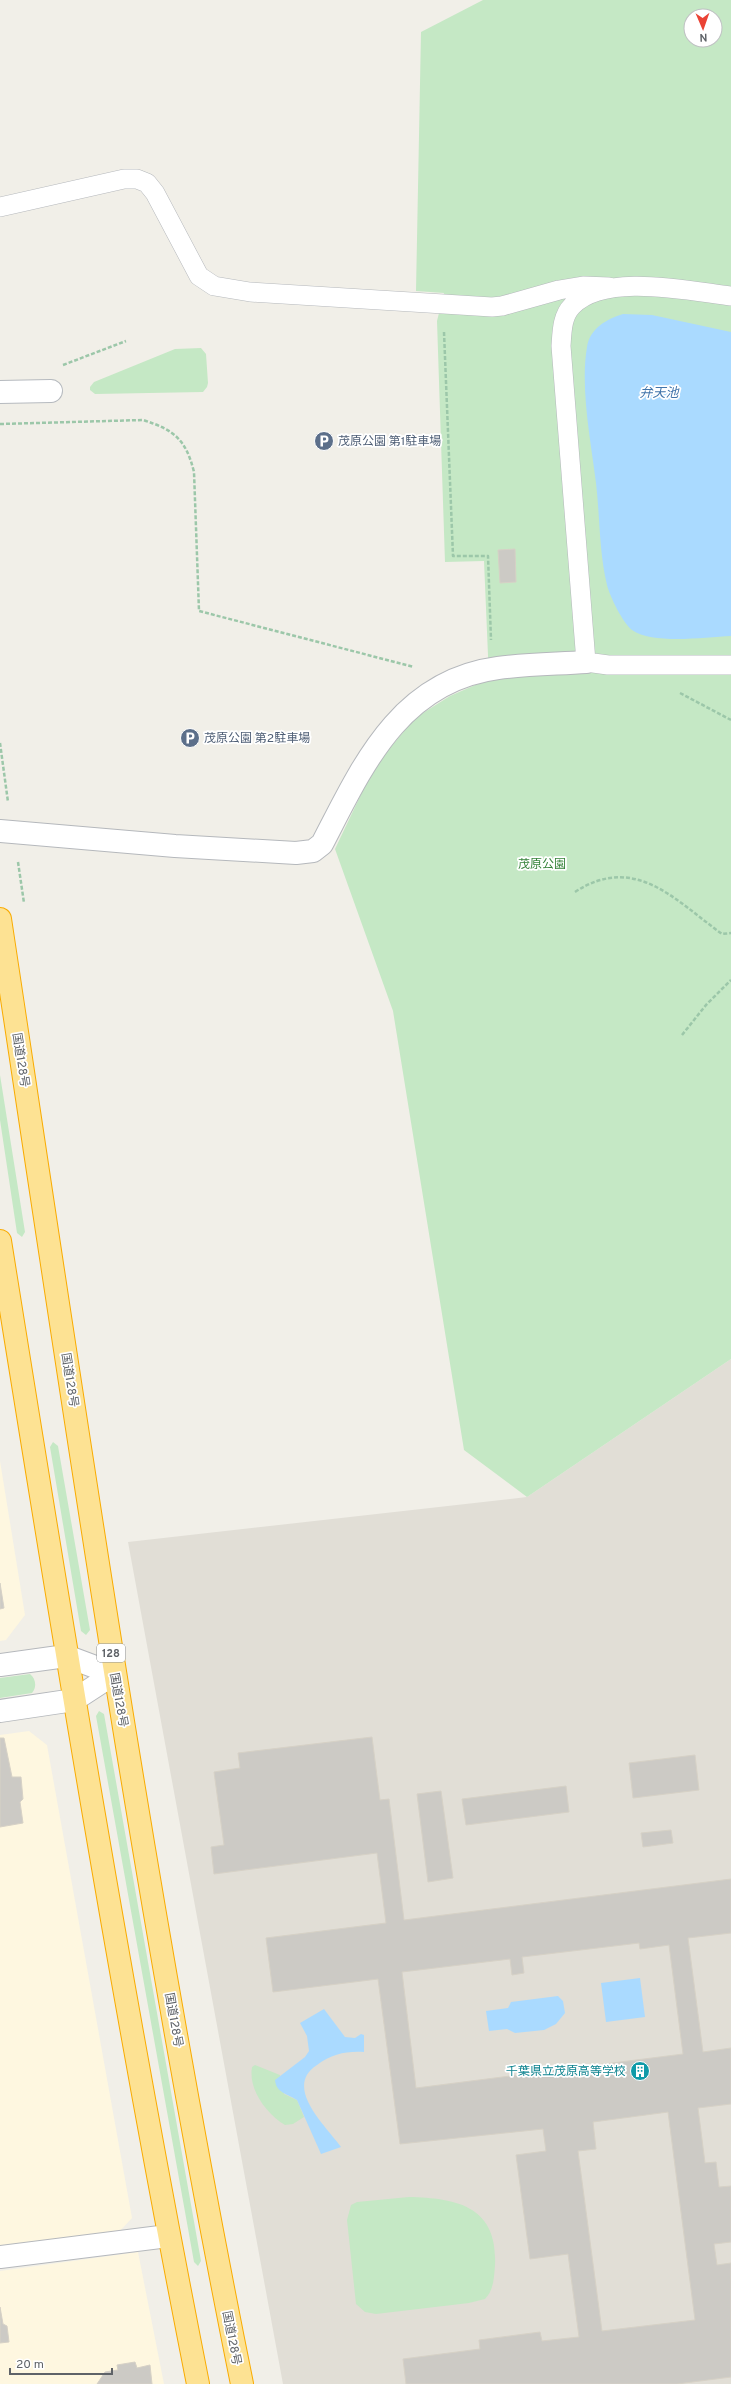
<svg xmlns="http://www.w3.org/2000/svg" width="731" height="2384" font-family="Overpass,'Noto Sans JP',sans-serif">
  <rect width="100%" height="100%" fill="#f1efe8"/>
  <path fill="#fef7e0" d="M0,1461l25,154 -19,25 -6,1z
    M29,1731l18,14 85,473 -12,13 -120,15v-511z
    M138,2252l26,132h-164v-113z"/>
  <path fill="#e1ded6" d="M731,1359v1025h-448l-155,-842 399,-45z"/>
  <path fill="#c5e8c5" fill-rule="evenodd" d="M483,0h248v1359l-204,138 -63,-47 -71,-439 -58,-162 39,-82 41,-49 35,-22 39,-17 -5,-118 -39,1 -8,-241 7,-28 -28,-2 5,-259zM691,16h24v24h-24z
    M201,348l5,6 2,29 -1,4 -4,5 -108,2 -5,-4v-3l4,-5 81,-33z
    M0,1075l25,157 -3,5 -5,-4 -17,-113z
    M53,1442l5,4 32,184 -4,5 -5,-4 -31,-184z
    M30,1674c6,5 7,13 2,19l-32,5v-20z
    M99,1711l5,3 97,547 -3,5 -4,-4 -98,-546z
    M255,2065l25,10 4,19 13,6 7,17 -11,7 -8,1c-18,-11 -37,-35 -33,-58z
    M409,2197c49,1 89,10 86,68 -1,12 -1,25 -10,34l-16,4 -93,11 -11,-2 -9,-8 -9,-84 4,-15 6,-3z"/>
  <path fill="#aadaff" d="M623,314l29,1 79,17v304c-26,1 -77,9 -99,-6 -9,-7 -22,-33 -25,-45 -8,-33 -7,-68 -11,-102 -5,-41 -16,-95 -9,-136 3,-19 20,-28 36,-33z
    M640,1978l5,39 -39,5 -5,-39z
    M558,1996l5,5 2,12 -9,11 -12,6 -29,3 -8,-4 -18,2 -3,-20 22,-3 3,-6z
    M324,2009l21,28 10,1 6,-4 3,1v17c-18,-1 -32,2 -47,13 -34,22 8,60 24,82l-20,7 -24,-54c-9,-6 -21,-7 -22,-20l30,-23 4,-6 -2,-15 -7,-13z"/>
  <path fill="#cccac5" stroke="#d6d1c6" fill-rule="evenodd" d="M515,549l1,33 -16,1 -2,-33z
    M0,1583l4,25 -4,1z
    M372,1737l8,63 9,-1 15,121 327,-41v54l-43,5 15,114 28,-4v56l-33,4 7,55 11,-1 3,25 12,-1v56l-17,2 3,21 14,-2v114l-54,7h-271l-3,-25 77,-10 -1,-9 61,-8 2,9 37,-4 -11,-83 -38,5 -14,-104 30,-4 -3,-22 -143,15 -22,-165 -105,13 -7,-54 120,-15 -9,-70 -163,21 -3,-27 13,-2 -10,-73 26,-4 -2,-15zM639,1943l1,6 29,-4 14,109 -267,34 -14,-116 108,-13 2,16 12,-2 -2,-16zM668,2112l27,208 -93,11 -24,-180 18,-2 -3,-27z
    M0,1738h4l8,39h9l2,22 -3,3 3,21 -23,4z
    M695,1755l4,35 -66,8 -4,-35z
    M566,1786l3,26 -103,13 -4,-26z
    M441,1791l12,87 -25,4 -11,-88z
    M671,1830l2,13 -30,4 -2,-14z
    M0,2307l3,17 4,2 2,16 -9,1z
    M135,2362l2,6 13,-3 2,19h-55l8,-12 13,-2 -1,-5z"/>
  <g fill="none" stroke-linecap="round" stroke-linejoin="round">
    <g stroke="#b5b8bc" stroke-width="20">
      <path id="lane" d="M0,207l124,-28h13l10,4 8,10 44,83 15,10 36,6 242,15 10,-1 57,-16 24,-4 26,1
        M731,296c-42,-5 -127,-24 -159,10 -10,10 -10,26 -11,40l25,316 22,3h123"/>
    </g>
    <g stroke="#b5b8bc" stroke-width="24">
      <path id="street" d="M0,831l175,15 121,7 17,-2 9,-7c40,-77 77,-163 176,-176 29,-4 59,-4 88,-6
        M0,1665l66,-9 48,18
        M0,1711l74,-11 40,-26
        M0,2257l168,-21"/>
    </g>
    <g stroke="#b6babf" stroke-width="24">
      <path id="secondary" d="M0,392l51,-1"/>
    </g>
    <g stroke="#f9ab00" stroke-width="24">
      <path id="highway" d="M0,919c74,489 144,980 242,1465
        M0,1241c61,382 123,764 198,1143"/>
    </g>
    <path stroke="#9cc7a9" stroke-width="2.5" stroke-dasharray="4 2" stroke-linecap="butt" d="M444,332l9,224h35l3,84
      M63,365l63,-24
      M0,424l143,-4c32,10 43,20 51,52l5,139 215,56
      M680,693l51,27
      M0,743l8,59
      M18,862l6,41
      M575,892c60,-39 100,8 147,42l9,-1
      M682,1035l24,-30 25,-25"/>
    <use href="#lane" stroke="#fff" stroke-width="19"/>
    <use href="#street" stroke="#fff" stroke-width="22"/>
    <use href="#secondary" stroke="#fff" stroke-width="22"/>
    <use href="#highway" stroke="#fde293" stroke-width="22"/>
  </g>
  <defs>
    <g id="parking-disc" transform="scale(1)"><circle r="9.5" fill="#5c6f8a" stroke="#fff"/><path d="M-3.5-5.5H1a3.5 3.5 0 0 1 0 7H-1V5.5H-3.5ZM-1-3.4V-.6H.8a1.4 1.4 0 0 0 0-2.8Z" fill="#fff"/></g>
    <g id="building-disc" transform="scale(1)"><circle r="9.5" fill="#0f9aa8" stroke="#fff"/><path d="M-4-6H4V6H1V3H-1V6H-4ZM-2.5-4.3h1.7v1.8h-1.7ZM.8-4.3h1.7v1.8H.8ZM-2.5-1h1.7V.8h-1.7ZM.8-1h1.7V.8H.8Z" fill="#fff"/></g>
  </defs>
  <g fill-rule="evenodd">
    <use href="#parking-disc" x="324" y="441"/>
    <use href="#parking-disc" x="190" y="738"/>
    <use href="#building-disc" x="640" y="2071"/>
  </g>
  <g text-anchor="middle" stroke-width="3.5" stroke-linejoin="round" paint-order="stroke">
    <rect fill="#fff" stroke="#8f9295" stroke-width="1" x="97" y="1644" width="28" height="18" rx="3"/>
    <g font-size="11" font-weight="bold" fill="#5f6368">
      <text x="111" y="1657">128</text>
    </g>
    <g font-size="12" fill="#4e5e75" stroke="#fff" text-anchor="start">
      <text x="338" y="445">茂原公園 第1駐車場</text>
      <text x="204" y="742">茂原公園 第2駐車場</text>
    </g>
    <g font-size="12" fill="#348238" stroke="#fff">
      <text x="542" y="868">茂原公園</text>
    </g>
    <g font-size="12" fill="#5f6368" stroke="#fff">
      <text transform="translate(21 1060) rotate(81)" y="4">国道128号</text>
      <text transform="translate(70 1380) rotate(81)" y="4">国道128号</text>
      <text transform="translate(119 1700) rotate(80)" y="4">国道128号</text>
      <text transform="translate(174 2020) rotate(80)" y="4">国道128号</text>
      <text transform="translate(232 2338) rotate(79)" y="4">国道128号</text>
    </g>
    <g font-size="12" fill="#0d838f" stroke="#fff" text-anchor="end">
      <text x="626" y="2075">千葉県立茂原高等学校</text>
    </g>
    <g font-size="13" font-style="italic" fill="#4174aa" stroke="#fff">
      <text x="659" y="397">弁天池</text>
    </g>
  </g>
  <g transform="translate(703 28) rotate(178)"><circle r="19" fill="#ffffff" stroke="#bfc1c3"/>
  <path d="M0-3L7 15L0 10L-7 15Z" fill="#ea4335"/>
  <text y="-6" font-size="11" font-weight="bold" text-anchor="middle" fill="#5f6368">N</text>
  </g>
  <path d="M10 2368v6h102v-6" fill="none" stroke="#5f6368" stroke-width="2"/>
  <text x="16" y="2368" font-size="12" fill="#5f6368" stroke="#ffffff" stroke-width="3" paint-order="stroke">20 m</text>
</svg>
